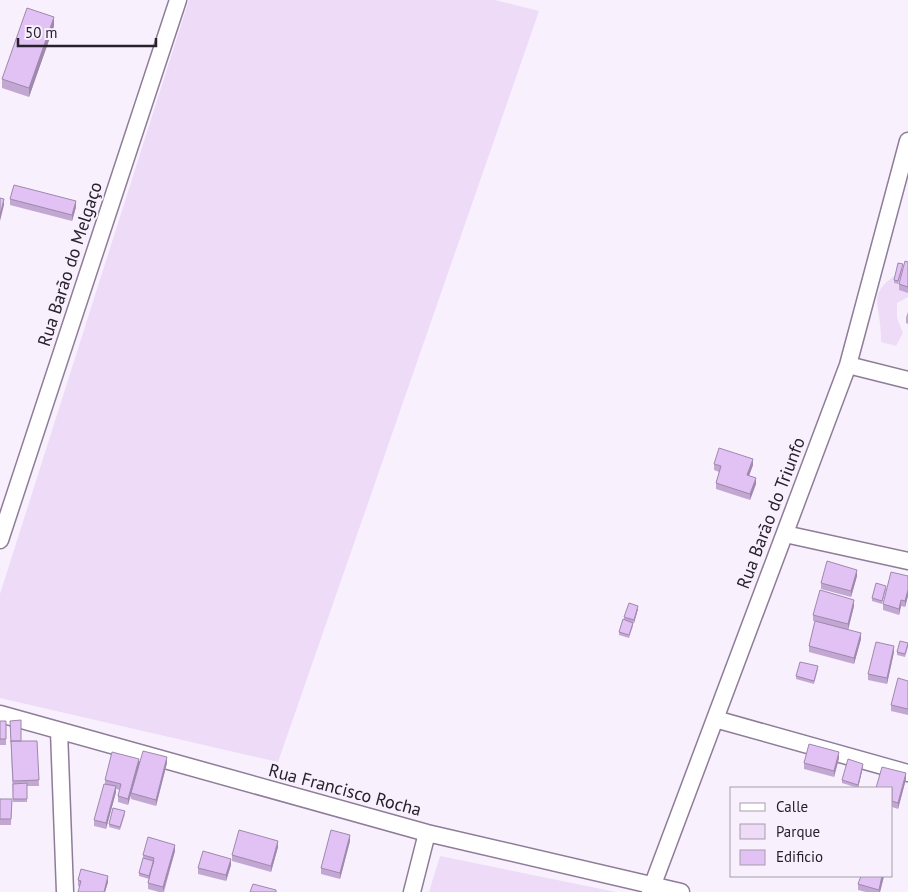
<svg xmlns="http://www.w3.org/2000/svg" width="908" height="892" font-family="'PT Sans',sans-serif">
  <rect width="100%" height="100%" fill="#f8f0fd"/>
  <path fill="#eddbf8" d="M189,0h306l44,11 -261,751 -278,-64v-104z
    M908,267v30l-11,6v15l6,15 -7,13 -15,-4c1,-42 -20,-47 27,-75z
    M440,856l176,36h-187z"/>
  <g fill="none" stroke-linecap="round" stroke-linejoin="round">
    <g stroke="#8e7c99" stroke-width="19">
      <path id="minor" d="M848,365l60,15
        M785,534l123,27
        M0,540l178,-540
        M0,714l427,119 254,59
        M715,719l193,54
        M59,731l6,161
        M412,892l15,-59
        M650,892l198,-527 60,-224"/>
    </g>
    <use href="#minor" stroke="#fff" stroke-width="16"/>
  </g>
  <path fill="#c2a7d3" d="M54,26l-25,71 -27,-9v-9z
    M10,199l66,8 -4,14 -62,-16z
    M908,262v31l-9,-3v-6z
    M903,267l-5,17 -4,-1v-3z
    M908,312v12l-2,-1v-6z
    M714,464l39,1 -4,11 7,8 -6,16 -34,-11v-6l3,-11 -5,-2z
    M857,576l-6,21 -30,-8v-6z
    M908,576v20l-3,11 -4,-1 -2,9 -16,-5v-6z
    M886,589l-4,15 -10,-3v-3z
    M854,606l-6,24 13,9 -7,25 -45,-12v-6l6,-25h-2v-6z
    M638,609l-4,14h-1v3l-4,12 -10,-3v-3l5,-12v-3z
    M908,643v4l-3,10 -8,-2v-3z
    M894,652l-7,32 -19,-4v-6z
    M818,669l-4,15 -18,-5v-3z
    M908,681v34l-17,-4v-6z
    M0,721h6v24h-6z
    M10,721l11,20h16l2,45h-12v16h-14z
    M839,758l-5,19 -30,-8v-6z
    M167,763l-11,43 -25,-7v-4l-3,10 -10,-3v-6l2,-6 -4,-1v3l-10,37 -12,-3v-6l11,-36v-4l34,-16z
    M863,767l-5,21 -16,-5v-3z
    M906,779l-8,30 -6,-2v-19z
    M0,799h12l-1,26h-11z
    M125,814l-5,16 -11,-3v-3z
    M350,841l-10,38 -19,-5v-6z
    M278,847l-7,25 -39,-11v-6z
    M175,851l-11,41h-5l-11,-3v-6l1,-4 -10,-3v-3l4,-14v-4z
    M231,865l-5,16 -28,-7v-6z
    M884,876l-4,16h-14l-8,-2v-6z
    M78,880l30,2 -3,10h-27l2,-5 -2,-1z"/>
  <path fill="#9e88ac" d="M54,17v9l-25,71v-9z
    M4,199v6l-4,16v-6z
    M76,201v6l-4,14v-6z
    M753,459v6l-6,16v-6z
    M756,478v6l-6,16v-6z
    M857,570v6l-6,21v-6z
    M908,590v6l-3,11v-6z
    M854,600v6l-6,24v-6z
    M901,600v6l-2,9v-6z
    M638,606v3l-4,14v-3z
    M861,633v6l-7,25v-6z
    M894,646v6l-7,32v-6z
    M839,752v6l-5,19v-6z
    M167,757v6l-11,43v-6z
    M139,759v6l-11,40v-6z
    M863,764v3l-5,21v-3z
    M906,773v6l-8,30v-6z
    M116,786v6l-10,37v-6z
    M350,835v6l-10,38v-6z
    M278,841v6l-7,25v-6z
    M175,845v6l-12,41v-5z
    M231,859v6l-5,16v-6z
    M108,876v6l-3,10h-1z
    M882,876h2l-4,16h-1z"/>
  <path fill="#e2c2f5" stroke="#9e88ac" d="M27,8l27,9 -25,71 -27,-9z
    M14,185l62,16 -4,14 -62,-16z
    M0,198l4,1 -4,16z
    M905,261l3,1v25l-9,-3z
    M898,263l5,1 -5,17 -4,-1z
    M719,448l34,11 -6,16 9,3 -6,16 -34,-11 5,-17 -7,-2z
    M827,561l30,9 -6,21 -30,-8z
    M891,572l17,4v14l-3,11 -4,-1 -2,9 -16,-5z
    M876,583l10,3 -4,15 -10,-3z
    M820,590l34,10 -6,24 -35,-9z
    M629,603l9,3 -4,14 -10,-3z
    M623,619l10,4 -4,12 -10,-3z
    M815,621l46,12 -7,25 -45,-12z
    M900,641l8,2 -3,11 -8,-2z
    M876,642l18,4 -7,32 -19,-4z
    M800,662l18,4 -4,15 -18,-5z
    M898,678l10,3v28l-17,-4z
    M21,720v21h-10v1l-1,-21z
    M0,721h6v18h-6z
    M11,741h26l2,39 -26,1z
    M809,744l30,8 -5,19 -30,-8z
    M143,751l24,6 -11,43 -25,-7z
    M112,752l27,7 -11,40 -10,-3 3,-12 -16,-4z
    M848,759l15,5 -5,21 -16,-5z
    M882,767l24,6 -8,30 -6,-2v-13h-16z
    M27,783v16h-14v-15z
    M104,784l12,2 -10,37 -12,-3z
    M0,799h12l-1,20h-11z
    M113,808l12,3 -5,16 -11,-3z
    M239,830l39,11 -7,25 -39,-11z
    M331,830l19,5 -10,38 -19,-5z
    M148,837l27,8 -12,42 -15,-4 6,-25 -11,-3z
    M203,851l28,8 -5,16 -28,-7z
    M143,858l11,3 -5,15 -10,-3z
    M81,869l27,7 -4,16h-26l3,-11 -3,-1z
    M861,876h21l-3,14 -21,-6z
    M253,884l23,6v2h-26z"/>
  <g text-anchor="middle" stroke-width="4" stroke-linejoin="round" paint-order="stroke">
    <g font-size="18" fill="#28212c" stroke="#f8f0fd">
      <text transform="translate(70 264) rotate(-72)" y="6">Rua Barão do Melgaço</text>
      <text transform="translate(771 513) rotate(-69)" y="6">Rua Barão do Triunfo</text>
      <text transform="translate(345 790) rotate(15)" y="6">Rua Francisco Rocha</text>
    </g>
  </g>
  <rect x="730" y="787" width="162" height="90" fill="#f8f0fd" stroke="#a59da9"/>
  <rect x="740" y="803" width="25" height="8" fill="#ffffff" stroke="#a59da9"/>
  <text x="776" y="812" font-size="15" fill="#28212c">Calle</text>
  <rect x="740" y="824" width="25" height="15" fill="#eddbf8" stroke="#a59da9"/>
  <text x="776" y="837" font-size="15" fill="#28212c">Parque</text>
  <rect x="740" y="850" width="25" height="15" fill="#e2c2f5" stroke="#a59da9"/>
  <text x="776" y="862" font-size="15" fill="#28212c">Edificio</text>
  <path d="M18 38v8h138v-8" fill="none" stroke="#28212c" stroke-width="2.5"/>
  <text x="25" y="38" font-size="15" fill="#28212c" stroke="#f8f0fd" stroke-width="4" paint-order="stroke">50 m</text>
</svg>
